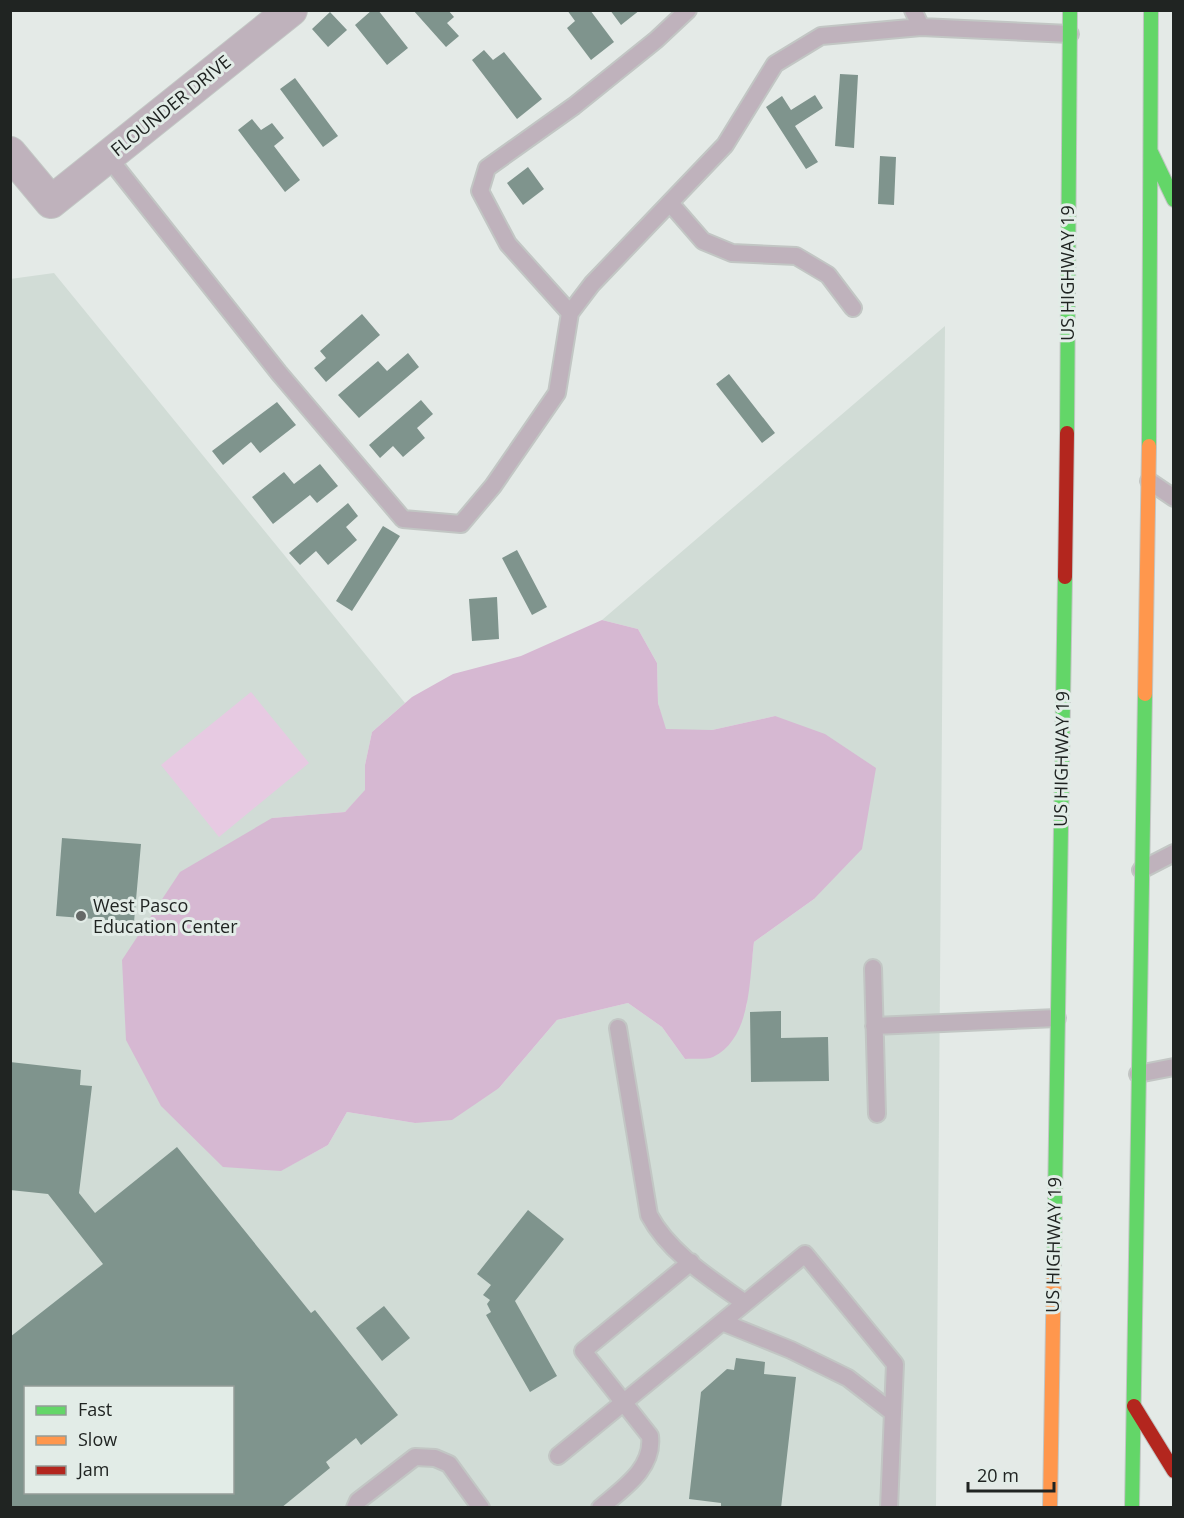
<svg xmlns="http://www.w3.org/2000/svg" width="1184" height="1518" font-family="'Open Sans',sans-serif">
  <rect width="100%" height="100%" fill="#e4eae7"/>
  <path fill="#d1dcd6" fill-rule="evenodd" d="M54,273l351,430 -33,29 -7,33 1,25 -21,22 -73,6 8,353 48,-26 19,-33 68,11 84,-35 58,-68 71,-17 34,24 23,32 61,-51 8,-66 60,-43 -39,-183 -63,14h-47l-7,-27 -1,-40 -19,-34 -36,-9 343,-294 -9,1181h-925l-1,-1228zM26,1388h206v104h-206z"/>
  <path fill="#e7cae2" d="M251,692l58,71 -90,74 -58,-72z"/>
  <path fill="#d6b8d2" d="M602,620l36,9 19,34 1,40 8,26 46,1 63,-14 50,18 51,34 -14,81 -48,50 -60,43c-5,37 -2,96 -41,115 -7,3 -20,1 -28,2l-23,-32 -34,-24 -71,17 -58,68 -47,32 -37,3 -68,-11 -19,33 -47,26 -58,-4 -62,-61 -35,-66 -4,-80 58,-88 92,-54 73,-6 20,-22v-25l7,-33 40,-35 41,-23 68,-18z"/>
  <path fill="#7f948d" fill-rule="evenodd" d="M372,10h6l30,38 -21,17 -32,-40z
    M413,10h35l6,7 -7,6 12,13 -13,11z
    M567,10h23l24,32 -23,18 -24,-32 8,-7z
    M610,10h30l-19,15z
    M330,12l17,18 -19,17 -16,-18z
    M484,50l9,10 11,-8 38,47 -25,20 -45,-59z
    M840,74l18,1 -4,73 -19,-2z
    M295,78l43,58 -15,11 -43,-58z
    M815,95l8,13 -28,18 23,36 -12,7 -40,-62 16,-11 9,14z
    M252,119l9,11 11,-7 12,15 -10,8 26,34 -15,12 -47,-62z
    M880,156l16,1 -2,48 -16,-1z
    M528,167l16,22 -21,16 -16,-22z
    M362,314l18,21 -54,47 -12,-14 12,-10 -6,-7z
    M408,353l11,14 -60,51 -21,-23 40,-34 9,10z
    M729,374l46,59 -13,10 -46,-59z
    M421,400l12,14 -16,14 8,10 -22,19 -10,-11 -13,12 -11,-13z
    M277,402l19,23 -36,28 -9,-11 -28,23 -11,-14z
    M320,464l18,22 -21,17 -7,-8 -37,29 -21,-27 32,-25 10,12z
    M348,503l10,13 -12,11 11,13 -29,25 -12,-14 -16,14 -11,-12z
    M383,526l17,10 -48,75 -16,-10z
    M517,550l30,57 -15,8 -30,-57z
    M497,597l2,42 -27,2 -3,-42z
    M62,838l79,6 -7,78 -78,-6z
    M781,1011v27l47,-1 1,44 -78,1 -1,-70z
    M10,1062l71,8 -1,15 12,1 -13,107 16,20 82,-66 134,166 4,-3 83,105 -37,30 -5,-7 -30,24 4,6 -49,40h-271v-171l93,-73 -55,-70 -38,-4zM26,1388h206v104h-206z
    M528,1210l36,29 -49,62 42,75 -27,16 -44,-77 5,-3 -4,-8 3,-4 -7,-5 8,-10 -14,-11z
    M384,1306l26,32 -28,23 -26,-33z
    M736,1358l29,4 -1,12 32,3 -15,131h-60v-5l-32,-4 12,-107 26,-23 7,1z"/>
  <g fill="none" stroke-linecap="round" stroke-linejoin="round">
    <g stroke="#c2c6c4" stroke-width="20">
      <path id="lane" d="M913,10l8,17
        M108,157l171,216 124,146 58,5 32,-38 64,-93 13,-80 22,-29 133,-139 50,-81 46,-28 100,-9 149,7
        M670,203l33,38 29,12 64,3 32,19 25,33
        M570,313l-62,-69 -28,-53 7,-23 87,-62 82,-66 32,-30
        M1149,481l25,17
        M1141,870l33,-17
        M873,968l4,146
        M874,1026l183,-8
        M618,1028l31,187c20,38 62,64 96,88
        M1138,1074l36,-7
        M722,1322l83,-68 90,110 -6,144
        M558,1456l164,-134 69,28 57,28 44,34
        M355,1508l3,-7 57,-44 20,1 14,6 32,44
        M600,1508c22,-19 54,-39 50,-72l-67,-85 108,-89"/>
    </g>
    <g stroke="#c2c6c4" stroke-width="34">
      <path id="street" d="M10,153l41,49 240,-192"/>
    </g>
    <g stroke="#c2c6c4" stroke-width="16">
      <path id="fast" d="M1151,152l23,48
        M1067,433l3,-423
        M1149,446l2,-436
        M1054,1261l11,-684
        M1132,1508l13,-814"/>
    </g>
    <g stroke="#c2c6c4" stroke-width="16">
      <path id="slow" d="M1145,694l4,-248
        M1050,1508l4,-247"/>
    </g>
    <g stroke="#c2c6c4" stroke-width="16">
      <path id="jam" d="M1065,577l2,-144
        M1134,1406l40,65"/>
    </g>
    <use href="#lane" stroke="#bfb2bc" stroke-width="16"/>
    <use href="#street" stroke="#bfb2bc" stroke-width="32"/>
    <use href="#fast" stroke="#63d668" stroke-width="14"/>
    <use href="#slow" stroke="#ff974d" stroke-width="14"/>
    <use href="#jam" stroke="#b3261e" stroke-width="14"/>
  </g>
  <circle fill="#656967" stroke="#e2ece7" stroke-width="2" cx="81" cy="916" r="6"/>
  <g text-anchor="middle" stroke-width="6" stroke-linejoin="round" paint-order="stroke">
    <g font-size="18" fill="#202422" stroke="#e2ece7">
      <text transform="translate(171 106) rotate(-39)" y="6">FLOUNDER DRIVE</text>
      <text transform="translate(1068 273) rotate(-90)" y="6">US HIGHWAY 19</text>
      <text transform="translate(1062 759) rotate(-89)" y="6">US HIGHWAY 19</text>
      <text transform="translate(1054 1245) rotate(-89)" y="6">US HIGHWAY 19</text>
    </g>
    <g font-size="18" fill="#202422" stroke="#e2ece7" text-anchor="start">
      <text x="93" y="912">West Pasco<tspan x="93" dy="21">Education Center</tspan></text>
    </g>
  </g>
  <rect width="1184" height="1518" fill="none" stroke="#202422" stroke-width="24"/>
  <rect x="24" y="1386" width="210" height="108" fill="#e2ece7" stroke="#949c98" stroke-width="1.5"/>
  <rect x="36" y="1406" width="30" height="9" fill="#63d668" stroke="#949c98" stroke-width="1.5"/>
  <text x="78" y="1416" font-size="18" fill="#202422">Fast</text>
  <rect x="36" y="1436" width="30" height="9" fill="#ff974d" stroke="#949c98" stroke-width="1.5"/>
  <text x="78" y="1446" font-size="18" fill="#202422">Slow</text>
  <rect x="36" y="1466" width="30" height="9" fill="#b3261e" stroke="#949c98" stroke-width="1.5"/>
  <text x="78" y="1476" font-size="18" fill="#202422">Jam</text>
  <path d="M968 1482v9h86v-9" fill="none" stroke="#202422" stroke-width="3"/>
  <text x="977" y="1482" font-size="18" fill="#202422" stroke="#e2ece7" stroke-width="4.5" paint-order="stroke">20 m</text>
</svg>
